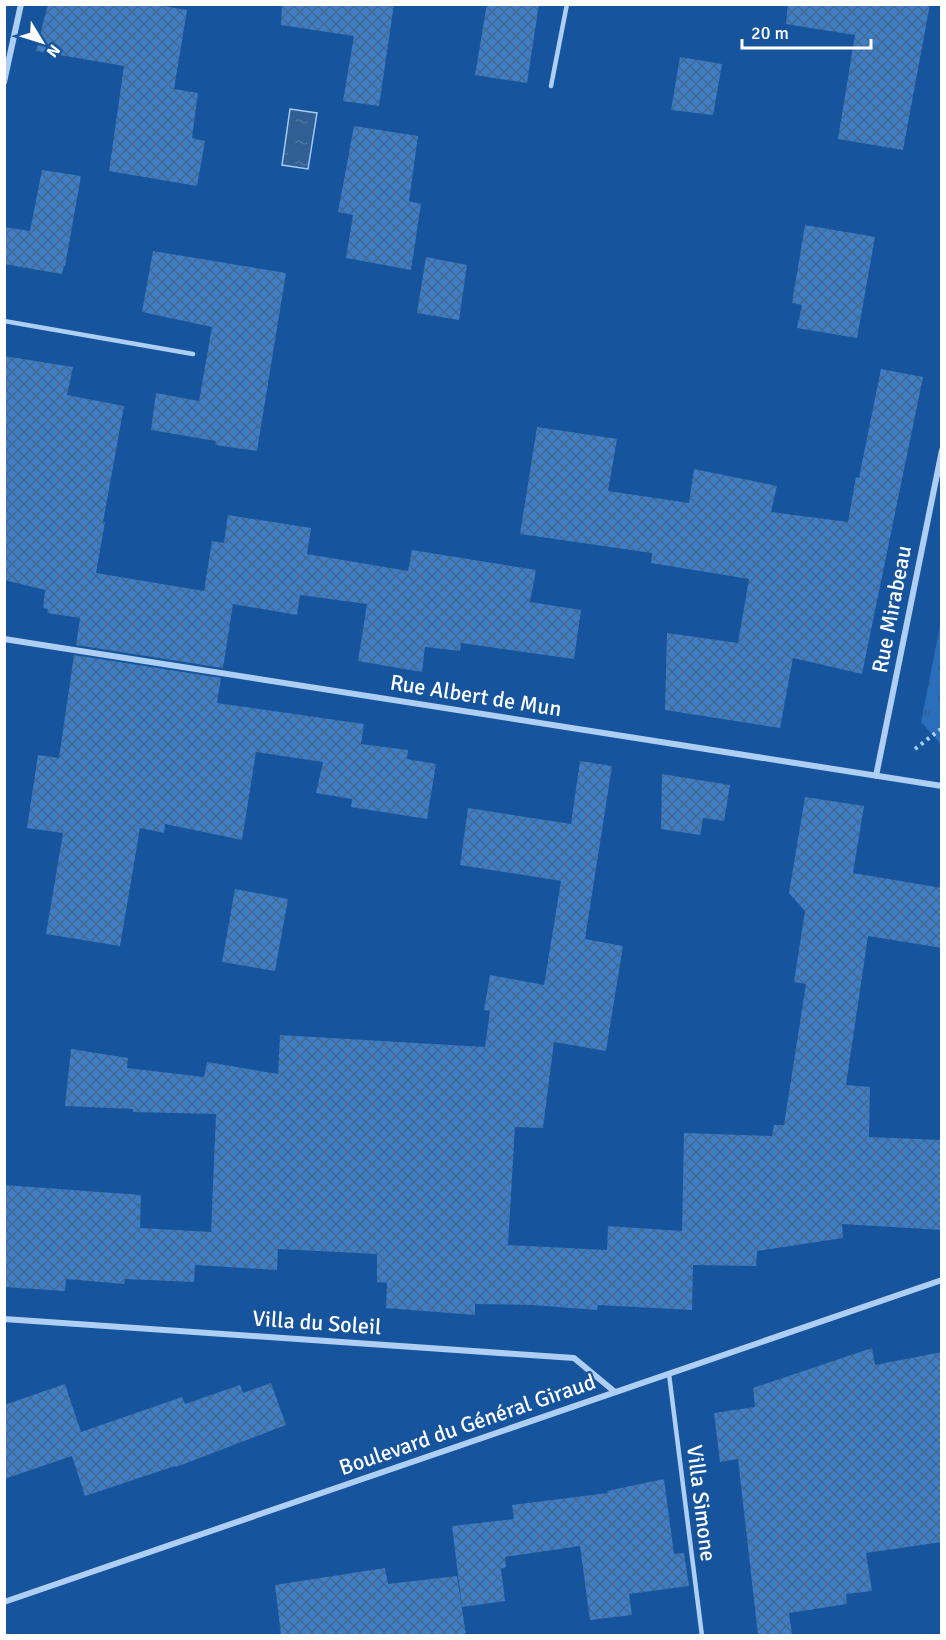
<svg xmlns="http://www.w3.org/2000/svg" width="946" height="1640" font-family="Signika,sans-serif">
  <defs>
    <pattern id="grass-tufts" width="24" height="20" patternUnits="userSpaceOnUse" patternTransform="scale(1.5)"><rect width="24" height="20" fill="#2a6fbb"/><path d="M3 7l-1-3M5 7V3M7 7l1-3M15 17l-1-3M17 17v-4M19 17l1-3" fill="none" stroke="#3e5a78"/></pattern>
    <pattern id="water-ripples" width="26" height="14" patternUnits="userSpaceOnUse" patternTransform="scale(1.5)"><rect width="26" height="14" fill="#315e93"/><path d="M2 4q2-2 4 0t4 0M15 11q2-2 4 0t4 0" fill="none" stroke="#5076a3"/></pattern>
    <pattern id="building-cross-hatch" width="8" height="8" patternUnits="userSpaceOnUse" patternTransform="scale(1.5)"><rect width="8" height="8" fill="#3f7ec4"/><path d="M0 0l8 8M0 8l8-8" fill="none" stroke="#45688e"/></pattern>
  </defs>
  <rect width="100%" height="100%" fill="#16549e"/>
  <path fill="url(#grass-tufts)" d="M941,621v123l-20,-22z"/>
  <path fill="url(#water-ripples)" stroke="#a1caf5" stroke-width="1.5" d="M290,109l27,4 -9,56 -26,-4z"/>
  <path fill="url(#building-cross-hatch)" d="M48,4h102l37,6 -13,79 24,4 -6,45 13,3 -8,45 -88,-15 15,-105 -88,-15z
    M282,4h112l-15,102 -36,-5 11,-65 -73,-11z
    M487,4h52l-12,79 -52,-8z
    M788,4h142l-27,146 -65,-11 17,-104 -69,-11z
    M680,57l42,7 -9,51 -42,-5z
    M354,126l64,10 -9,65 12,3 -10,66 -65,-12 7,-43 -15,-3z
    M42,170l39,6 -16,90h-1l-2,8 -58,-10v-37l26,4z
    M805,225l70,12 -18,101 -60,-10 5,-23 -10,-2z
    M153,251l133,22 -29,178 -42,-6 1,-4 -65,-11 5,-37 43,8 13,-74 -70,-15z
    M426,257l41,8 -8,55 -42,-7z
    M4,356l69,11 -6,28 57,11 -21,116h2l-9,51 108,18 8,-50 12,2 4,-28 83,13 -4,26 101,17 4,-21 124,20 -6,32 51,8 -7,49 -113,-16 -1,8 -35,-4 -3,25 -64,-11 9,-57 -67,-9 -3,20 -64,-11 -10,64 -147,-23 4,-27 -33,-5 1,-4 -5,-1 2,-18 -41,-10z
    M881,369l42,8 -61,297 -69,-16 -13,70 -115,-18 2,-77 71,10 11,-64 -98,-16 1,-10 -132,-19 17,-107 80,12 -9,52 81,12 5,-34 83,17 -6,26 77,10 8,-45 3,1z
    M74,655l147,23 -4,25 147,21 -3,20 47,6 -1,9 29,5 -9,55 -76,-12 1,-8 -36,-6 7,-31 -67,-10 -14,88 -77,-16 -1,9 -24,-5 -20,118 -74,-12 17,-101 -36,-5 11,-73 21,3z
    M580,761l32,5 -27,173 38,7 -17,105 -52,-9 -11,86 -28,-1 -7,118 99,5 1,-24 74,5 2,-98 88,3 2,-11h10l22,-141 -12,-2 11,-71 -16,-18 16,-96 59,9 -11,67 89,15v60l-74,-12 -22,149 24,2 -1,50 73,3v90l-100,-6 1,14 -86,13 -1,15 -63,-1 -1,45 -94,-5 -1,5 -65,-5 -57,-1v11l-89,-7 1,-25 -10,-1v-28l-99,-5 -1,21 -82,-5 -1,17 -69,-3 -1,5 -58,-5 -1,12 -61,-4v-102l137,10 -1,33 71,4 5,-118 -83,-2v-3l-68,-3 6,-57 57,9 -1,10 77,9 3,-15 71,12 2,-39 205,12 5,-36 -6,-1 6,-35 54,10 17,-104 -101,-16 8,-57 103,16z
    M662,774l68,11 -6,36 -21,-3 -3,17 -39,-6z
    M235,889l53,10 -13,72 -53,-9z
    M872,1348l3,17 67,-13v190l-76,11 6,38 -26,3 1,10 -58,9 3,22h-34l-20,-176 -18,3 -6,-49 41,-6 -2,-19z
    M271,1383l15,42 -110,42 -1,-1 -90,30 -13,-40 -68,23v-74l61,-21 16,48 101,-35 3,7 55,-19 3,8z
    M664,1479l10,75 10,-1 5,33 -60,8 3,21 -42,5 -10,-74 -75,11 1,10 -5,2 4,32 -43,6 -10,-81 62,-7 -2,-14 96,-12 -1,-2z
    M385,1568l3,16 69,-8 9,59h-185l-6,-50z"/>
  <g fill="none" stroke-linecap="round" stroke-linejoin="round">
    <path stroke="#aecff3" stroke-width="4" stroke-dasharray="3 4.5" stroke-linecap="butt" d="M915,749l27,-21"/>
    <path stroke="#aecff3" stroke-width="4.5" d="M551,86l16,-82
      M4,321l189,33
      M669,1374l33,262"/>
    <path stroke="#aecff3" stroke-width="6" d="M4,82l17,-78
      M4,639l938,147
      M876,776l66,-326
      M4,1319l570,39 41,34
      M4,1602l938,-322"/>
  </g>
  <g text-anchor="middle" stroke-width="4.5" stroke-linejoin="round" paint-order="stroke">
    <g font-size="22" fill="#fff" stroke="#16549e">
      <text transform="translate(891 609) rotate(-79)" y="8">Rue Mirabeau</text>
      <text transform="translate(476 695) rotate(9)" y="8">Rue Albert de Mun</text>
      <text transform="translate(317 1322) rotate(4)" y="8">Villa du Soleil</text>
      <text transform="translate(467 1424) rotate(-19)" y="8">Boulevard du Général Giraud</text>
      <text transform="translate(702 1503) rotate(83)" y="8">Villa Simone</text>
    </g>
  </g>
  <rect width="946" height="1640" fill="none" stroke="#ffffff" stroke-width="12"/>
  <g transform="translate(42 42) rotate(128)" stroke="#16549e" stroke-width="4.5" paint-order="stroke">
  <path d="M0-4.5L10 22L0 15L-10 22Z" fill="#ffffff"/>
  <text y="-9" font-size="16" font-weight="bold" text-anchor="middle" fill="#ffffff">N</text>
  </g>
  <path d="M742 39v9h129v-9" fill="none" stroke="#ffffff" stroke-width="3"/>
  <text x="751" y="39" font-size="18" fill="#ffffff" stroke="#16549e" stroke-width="4.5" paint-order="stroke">20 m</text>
</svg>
